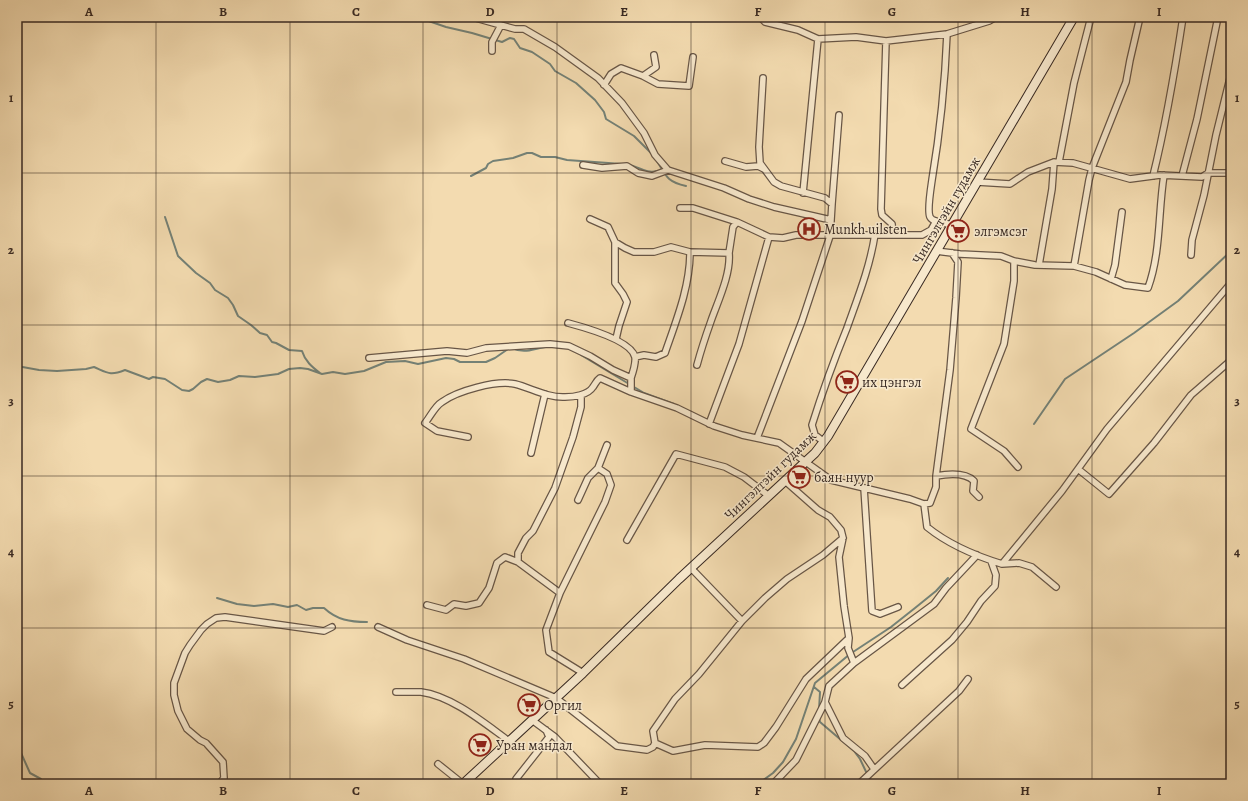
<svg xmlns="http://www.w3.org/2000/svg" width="1248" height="801" font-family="Alegreya,serif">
  <rect width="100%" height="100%" fill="#f3dbb0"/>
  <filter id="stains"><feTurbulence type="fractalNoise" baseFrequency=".005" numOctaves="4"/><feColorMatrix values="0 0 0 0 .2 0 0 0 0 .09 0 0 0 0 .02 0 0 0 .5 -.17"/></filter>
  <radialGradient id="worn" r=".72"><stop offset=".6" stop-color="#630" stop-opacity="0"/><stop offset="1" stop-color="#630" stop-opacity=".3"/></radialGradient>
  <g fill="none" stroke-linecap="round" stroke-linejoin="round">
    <path stroke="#748176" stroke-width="2" d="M417,17l29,10 26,6 30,9 8,-4 4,1 6,9 12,4 18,12 5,7 21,12 19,17 9,12 2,7 28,17 17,17
      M657,161c9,15 10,21 29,25
      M628,165c11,1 17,9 29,6
      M471,176l15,-8 2,-4 5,-3 20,-3 14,-5h5l9,4h14l12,3 55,4
      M165,217l13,39 18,17 14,10 5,7 13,8 5,7 5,11 13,9 9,8 7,2 5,7 4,1 13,7 13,1c3,10 10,16 18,22
      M512,348c13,6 20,1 33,-1
      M581,355l63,38 30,11
      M17,366l22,4 18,1 29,-2 8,-2c14,6 16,9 31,3l24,9 4,-2 12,2 17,11 7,1 4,-2 8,-7 6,-3 11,3 12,-2 9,-4 16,1 23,-3 11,-5 11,-1 8,1 14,5 11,-2 12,2 19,-3 22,-9 19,-1 13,3 28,-6 8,1 6,3h26l9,-4 13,-9
      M1034,424l31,-45 69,-46 44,-32 53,-50
      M217,598l20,6 17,2 19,-2 15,3 9,-2 9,5 7,-2h11c13,12 26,14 43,14
      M814,687l6,5 -1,18
      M819,718l1,4 34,29 6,8 9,19 7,6
      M17,744l13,29 11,6 4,5
      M758,784l15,-11 10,-11 13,-23 19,-56 35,-29 41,-27 24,-19 21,-17 12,-13"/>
    <g stroke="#685646" stroke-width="8">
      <path id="street" d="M472,17l43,12h9l31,18 43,31 24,25 22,30 11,22 13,15 56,18 25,11 25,8 57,13 -1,16 -28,85 -45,117
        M760,17l5,5 33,8 20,9 38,-2 30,4 61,-7 42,-13 7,-4
        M858,17l16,1 3,-1
        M947,34c-2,49 -7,98 -15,146 -1,7 -5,31 -2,37 3,6 16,6 22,8
        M886,41l-5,168 1,6 10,9 1,11
        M492,51v-9l9,-17
        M643,76l15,8 31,2 4,-29
        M763,78l-4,69 1,16 14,19 7,4 44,12 7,6 -1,16
        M604,85l7,-11 10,-6 22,8 13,-9 -2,-12
        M725,161l21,6 12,-1 6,3
        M1059,162l15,-79 17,-66
        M583,165l19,3 25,-2 11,7 14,3 16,-6
        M1153,176c13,-52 22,-106 30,-159
        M1182,176l15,-57 21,-102
        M977,182l33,2 18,-12 26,-10 19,1 57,16 30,-4 42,2 6,-4h23
        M803,193l15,-154
        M832,204l7,-89
        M680,208h13l44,14
        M590,219l18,8 7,15v41l8,11 4,8 -8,24 -3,13
        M615,242l10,6 9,4h20l17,-5 19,5 39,1 4,-26 4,-5 32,15 14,1 13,-3h126l9,-5 5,-9
        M936,251l24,3 41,2 13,5 21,4 39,1 22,6 29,13 23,3c13,-36 10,-75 16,-113
        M1191,255l1,-15 12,-45 12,-60 15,-61
        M1014,261v20l-10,63 -33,85 33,22 14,16
        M1039,265l13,-76 2,-27
        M1074,266l15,-86 3,-12 34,-86 4,-22 10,-43
        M1111,279l4,-14 7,-53
        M568,323c15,4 63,17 67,34 1,6 -2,15 -4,21
        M635,357l9,-2 12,2 9,-4c11,-32 25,-66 25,-101
        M369,358l78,-7 20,2 19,-5 64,-4 19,2 21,10 23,14 18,8v14
        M697,365c4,-15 9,-30 14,-44 7,-20 20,-47 18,-68
        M709,424l30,-80 30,-107
        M468,437l-31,-6 -12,-8c5,-6 10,-17 17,-21 15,-11 54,-22 73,-18 16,4 33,14 50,13 9,0 23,-2 28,-10 3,-4 3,-6 7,-9l31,14 46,16 37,18 28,9 37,8 52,37 79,19 14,5 3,23c21,17 49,29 75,37l60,-73 45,-62 124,-146
        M824,442l-9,-7 -3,-10c10,-32 22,-65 35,-97 11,-31 23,-61 28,-94
        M531,453l14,-59
        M1078,469l31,25 45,-51 37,-48 38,-33 2,-5
        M936,476l14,-106 6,-72 2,-36 -6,-9
        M785,481l33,29 12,7 11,13 2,8 -4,19 5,49 5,32 -43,41 -30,48 -12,16 -6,4 -53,-2 -32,6 -18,-8 -2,-12 22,-32 24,-25 43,-53 23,-23 22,-19 36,-24 20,-17
        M864,488l8,123 8,3 18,-7
        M578,500l10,-22 10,-10 9,-23
        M924,504l6,-1 6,-16v-11c11,-2 29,-4 38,5l-1,10 6,6
        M627,540l49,-86 49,13 19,10 25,19
        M518,562v-9l8,-15 7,-7 22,-43 18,-51 8,-30v-12
        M1002,564l17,-1 13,4 24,20
        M691,568l51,53
        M427,605l19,5 8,-6 12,2 13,-3 10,-15 8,-25 8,-6 13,5 42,31
        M378,627l29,13 57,19 92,39 61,48 30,4 6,-3 2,-4
        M849,638l-1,10 6,15 -25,23 -4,16 18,36 22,18 9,13
        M854,663l80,-59 12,-16 31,-33
        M583,673l-34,-21 -3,-22 14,-37 45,-91 6,-17 -4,-11 -9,-6
        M902,685l50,-45 15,-18 14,-21 14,-15 1,-11 -5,-14
        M396,692c8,0 17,0 25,0 31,4 63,31 88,49
        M532,720l23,17 45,47
        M438,764l25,20
        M219,784l5,-6 -1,-16 -17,-19 -6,-3 -13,-11 -9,-18 -4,-16v-12l11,-30 5,-8 11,-15 6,-6 9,-6 9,-1 99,14 8,-4
        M519,784l-3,-5 33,-42 -3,-7
        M773,784l23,-24 29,-58
        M857,784l4,-2 98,-91 9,-12"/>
    </g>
    <g stroke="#392a23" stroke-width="10">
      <path id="secondary" d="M463,784l120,-111 96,-94 136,-126 13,-17 246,-419"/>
    </g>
    <use href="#street" stroke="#f7e8cc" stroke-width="5.5"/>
    <use href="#secondary" stroke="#f7e8cc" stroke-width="8"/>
  </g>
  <path fill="none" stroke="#392a23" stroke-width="1" stroke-opacity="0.55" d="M156,17v767M290,17v767M423,17v767M557,17v767M691,17v767M825,17v767M958,17v767M1092,17v767M17,173h1214M17,325h1214M17,476h1214M17,628h1214"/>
  <defs>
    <g id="hospital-ring" transform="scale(1.15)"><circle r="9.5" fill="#f7e8cc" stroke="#8f2418" stroke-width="1.5"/><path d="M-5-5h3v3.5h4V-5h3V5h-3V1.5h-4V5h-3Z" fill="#8f2418"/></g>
    <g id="supermarket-ring" transform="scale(1.15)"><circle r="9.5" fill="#f7e8cc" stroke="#8f2418" stroke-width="1.5"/><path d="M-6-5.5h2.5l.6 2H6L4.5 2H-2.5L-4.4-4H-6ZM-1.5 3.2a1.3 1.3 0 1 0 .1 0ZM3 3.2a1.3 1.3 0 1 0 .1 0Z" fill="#8f2418"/></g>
  </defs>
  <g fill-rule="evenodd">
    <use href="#hospital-ring" x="809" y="229"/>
    <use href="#supermarket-ring" x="958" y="231"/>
    <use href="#supermarket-ring" x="847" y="382"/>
    <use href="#supermarket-ring" x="799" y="477"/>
    <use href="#supermarket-ring" x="529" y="705"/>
    <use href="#supermarket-ring" x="480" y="745"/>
  </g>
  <g text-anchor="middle" stroke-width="3" stroke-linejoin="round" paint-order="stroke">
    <g font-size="14" fill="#392a23" stroke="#f7e8cc">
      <text transform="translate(946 210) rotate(-60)" y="5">Чингэлтэйн гудамж</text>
      <text transform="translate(770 475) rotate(-44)" y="5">Чингэлтэйн гудамж</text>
    </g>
    <g font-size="14" fill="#392a23" stroke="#f7e8cc" text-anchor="start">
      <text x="824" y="234">Munkh uilsten</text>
      <text x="974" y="236">элгэмсэг</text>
      <text x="862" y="387">их цэнгэл</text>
      <text x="814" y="482">баян нуур</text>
      <text x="544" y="710">Оргил</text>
      <text x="496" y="750">Уран мандал</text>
    </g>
  </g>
  <rect width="1248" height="801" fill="none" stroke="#f3dbb0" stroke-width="44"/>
  <rect x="22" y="22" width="1204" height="757" fill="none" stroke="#392a23" stroke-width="1.5"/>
  <g font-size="13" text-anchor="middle" font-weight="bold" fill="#392a23">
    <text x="89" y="16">A</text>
    <text x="223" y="16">B</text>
    <text x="356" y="16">C</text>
    <text x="490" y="16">D</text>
    <text x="624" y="16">E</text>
    <text x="758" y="16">F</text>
    <text x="892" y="16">G</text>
    <text x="1025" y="16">H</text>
    <text x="1159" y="16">I</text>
    <text x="11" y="102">1</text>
    <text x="1237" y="102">1</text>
    <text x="11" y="254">2</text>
    <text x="1237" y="254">2</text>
    <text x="11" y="405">3</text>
    <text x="1237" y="405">3</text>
    <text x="11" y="556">4</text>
    <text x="1237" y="556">4</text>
    <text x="11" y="708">5</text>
    <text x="1237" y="708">5</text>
    <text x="89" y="795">A</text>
    <text x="223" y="795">B</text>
    <text x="356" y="795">C</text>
    <text x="490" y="795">D</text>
    <text x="624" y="795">E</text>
    <text x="758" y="795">F</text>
    <text x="892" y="795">G</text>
    <text x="1025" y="795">H</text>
    <text x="1159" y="795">I</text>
  </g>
  <rect width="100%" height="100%" filter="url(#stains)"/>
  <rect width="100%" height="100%" fill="url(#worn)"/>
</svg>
